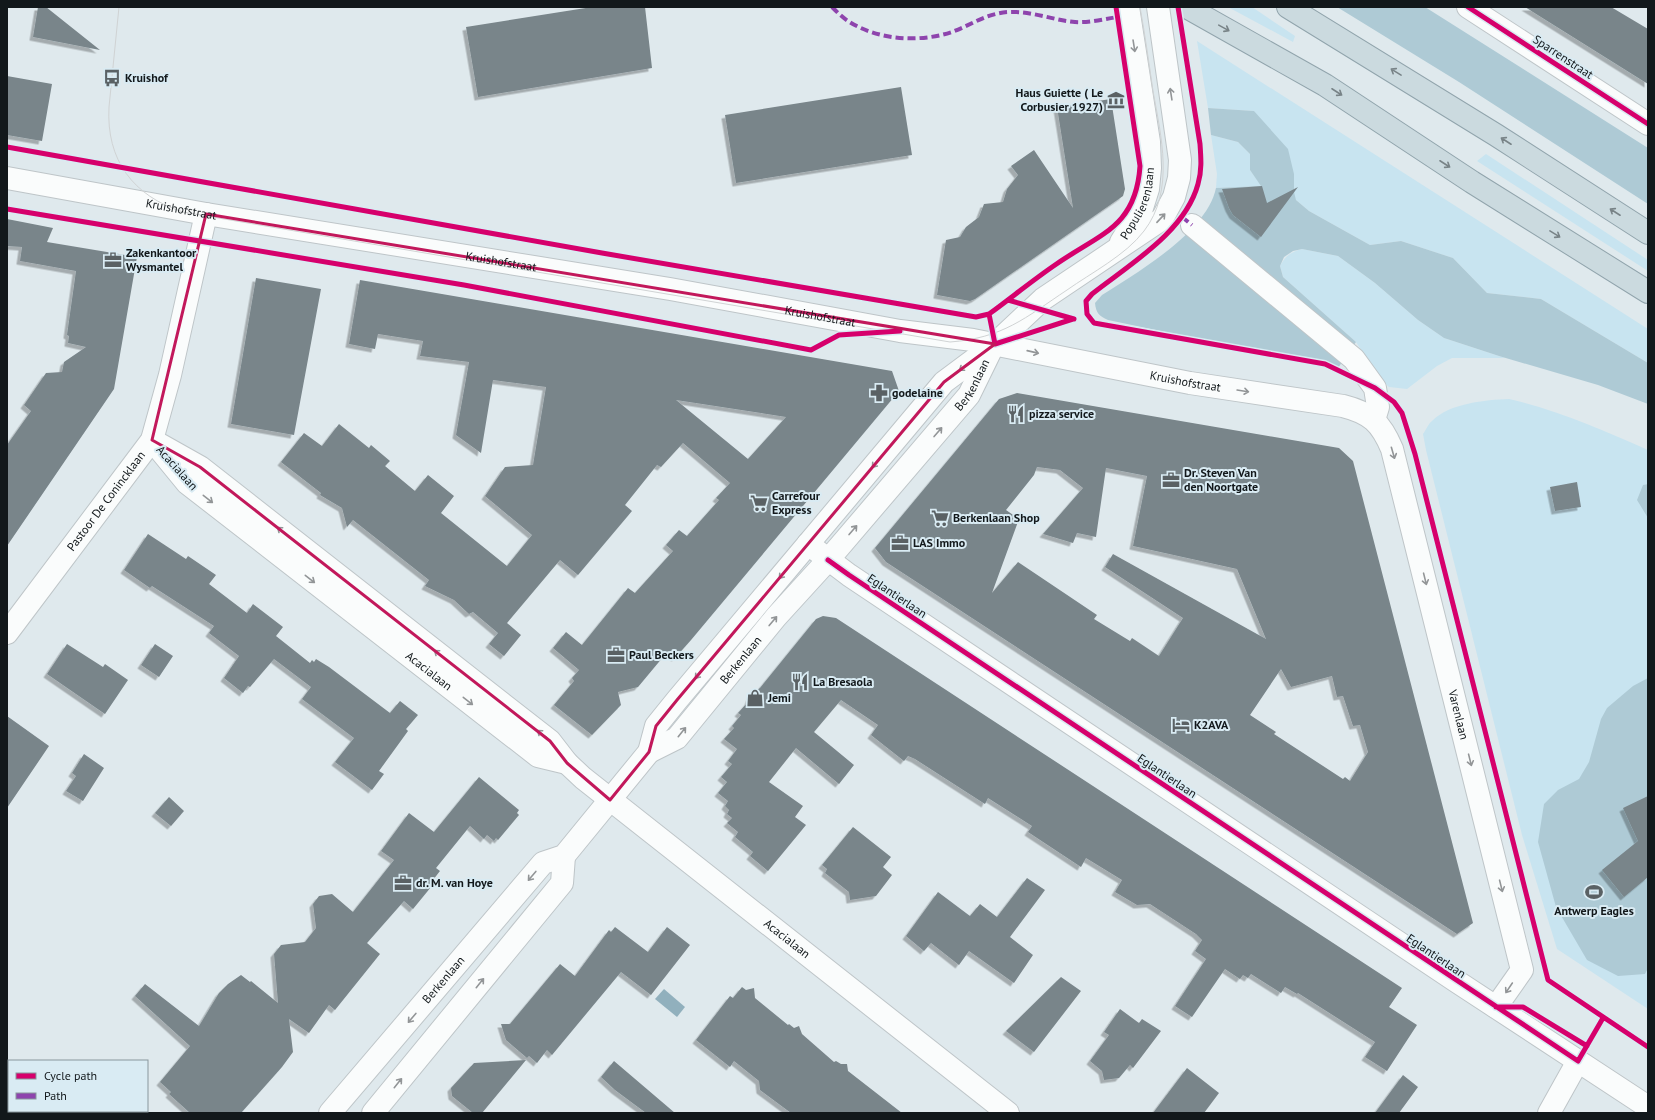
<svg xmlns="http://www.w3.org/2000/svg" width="1655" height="1120" font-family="'PT Sans',sans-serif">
  <defs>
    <filter id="shadow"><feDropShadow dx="-3.5" dy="3.5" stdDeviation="0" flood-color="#0004"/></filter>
  </defs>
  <rect width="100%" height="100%" fill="#dfe9ed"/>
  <path fill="#c8e4f0" d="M1228,7h24l43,29 -2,6z
    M1197,41l451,288v34l-107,-64 -54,-6 -34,-35 -52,-17 -31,4 -61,-34 -13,-11 -42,-89 -46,-3z
    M1211,135l27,7 12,12v16l12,16 -46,2 1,-14z
    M1486,154l162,106v11l-171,-110z
    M1302,249l36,7 37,27 43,37 26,18 61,20h-53l-15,8 -30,23 -18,-2 -11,-10 -22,-35 -73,-65 -3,-11c5,-10 11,-14 22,-17z
    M1509,399c48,11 94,31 139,51v34l-4,1 4,3v521l-91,-60 -35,-114 -96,-385 -3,-16c3,-4 5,-10 9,-13 18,-18 53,-21 77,-22z"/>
  <path fill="#aecad5" d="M1337,7h88l223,141v56l-189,-122z
    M1208,108l46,3 34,38 6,25v18l2,8 13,11 61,34 31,-4 52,17 34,35 54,6 107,64v41l-50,-19 -99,-29 -55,-18 -26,-18 -43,-37 -37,-27 -36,-7 -9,2 -9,6 -4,9 3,11 73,65 -18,26 -230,-48c-9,-4 -12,-7 -13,-17l7,-8c36,-23 105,-63 114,-107l45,-2 -11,-16v-16l-12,-12 -27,-7z
    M1648,484v34l-11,-18 6,-15z
    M1648,678v290l-3,6 -27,2 -31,-16 -31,-53 -18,-65 6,-38 14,-14 21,-11 10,-17 12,-43 6,-11 26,-22z"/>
  <path fill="#91b0bd" d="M664,989l21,18 -8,10 -22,-18z"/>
  <path fill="#79858a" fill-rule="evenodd" filter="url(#shadow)" d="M38,7h8l54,43 -67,-13z
    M592,7h53l7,61 -174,29 -12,-70z
    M1525,7h86l37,22v55z
    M7,76l45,8 -10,57 -35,-6z
    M901,87l11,68 -176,28 -11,-68z
    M1111,99l14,90 -2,7 -148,103 -5,2 -33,-6 9,-55 14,-3 6,-10 13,-10 5,-13 19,-2 4,-13 11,-14 -7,-9 23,-16 39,58 -16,-101z
    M1262,186l5,17 31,-16 -37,50 -28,-22 -4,-7 -7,-19z
    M7,219l46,9 -6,14 90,15 -23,132 -107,157v-101l24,-34 -7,-6 22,-32 16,-1 2,-10 22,-15 -18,-4 1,-7 -2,-1 9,-64 -56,-10 2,-14 -15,-1z
    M256,278l65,11 -27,146 -63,-11z
    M360,280l532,91 7,20 -208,249 -16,18 -7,-7 -30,36 -20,5 3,13 -29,30 -38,-30 20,-24 -2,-3 7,-8 -26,-22 13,-16 16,13 46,-57 7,5 38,-42 -7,-6 13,-15 8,6 32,-36 -3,-2 14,-15 -47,-40 -22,24 -4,-2 -32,40 7,6 -54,64 -18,-15 -53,63 14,12 -17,21 -15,-12 9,-11 -25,-21 -4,2 -15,-14 -29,-14 4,-6 -76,-60 -6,7 -5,-19 -22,-13 1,-2 -40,-31 23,-29 18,13 17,-22 30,24 2,-3 19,16 -5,5 30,25 13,-16 26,21 -13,17 66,53 25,-31 -47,-39 20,-29 28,-2 13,-78 -53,-7 -12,73 -25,-18 13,-73 -49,-6 3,-15 -45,-7 -3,15 -26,-5zM676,400l110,17 -38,42z
    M1017,393l322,55 14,13 120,462 -16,11 -571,-372 -11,-14 124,-149zM1037,467l23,3 23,18 -40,46 30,9 4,-10 19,4 10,-69 41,8 -14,70 104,23 29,70 -153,-85 -8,13 78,51 -24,38 -27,-18 -2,3 -36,-22 3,-4 -79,-53 -26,31 27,-74 -13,-9 28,-35zM1281,669l10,18 41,-11 5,21 6,-1 10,30 7,-1 8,27 -18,29 -5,-4 -2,2 -69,-45 2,-2 -26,-17z
    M1577,482l4,25 -26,4 -5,-24z
    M148,534l38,25 2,-3 28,19 -7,9 38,29 6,-9 30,23 -7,9 34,27 2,-3 2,2 2,-3 13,8 61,46 10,-12 18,14 -12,14 2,2 -29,40 5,3 -12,16 -37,-28 19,-24 -52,-39 9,-12 -37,-28 -24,28 -2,-1 -5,7 -19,-15 15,-22 -30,-23 5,-7 -62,-40 -2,2 -26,-18z
    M823,616l13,2 566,370 -13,19 28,18 -30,46 -22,-14 10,-15 -77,-49 -1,1 -12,-7 -4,6 -30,-19 -3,4 -5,-3 -3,4 -15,-10 -33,48 -17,-11 31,-47 -11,-8 7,-11 -6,-6 -46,-30 -13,1 -22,-13 7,-12 -36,-22 -5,9 -53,-35 4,-6 -44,-28 -3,6 -70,-45 -7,-3 -4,5 -33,-26 7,-10 -37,-25 -27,32 40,33 -15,19 -43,-36 -27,34 34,24 -8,11 11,8 -38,46 -18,-15 3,-4 -18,-15 3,-5 -11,-9 5,-5 -5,-4 2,-4 -4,-4 3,-5 -10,-8 9,-11 -6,-5 11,-13 -4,-3 9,-12 -13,-10 10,-11 -2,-2 9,-11 -3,-2 10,-11 3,-8 9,-6 56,-69z
    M67,644l36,23 2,-3 23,16 -23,34 -58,-40z
    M155,644l18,12 -14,21 -18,-12z
    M7,716l42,30 -42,62z
    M84,754l20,14 -21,33 -17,-10 10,-15 -4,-3z
    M479,777l40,33 -2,3 2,2 -21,25 -2,-2 -2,3 -7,-6 -3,4 -14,-13 -34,42 4,3 -11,14 2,2 -18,22 -9,-8 -37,42 13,11 -45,56 -6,-5 -20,28 -20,-14 4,33 -11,15 -41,46h-51l-21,-19 2,-2 -11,-10 30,-36 -55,-50 10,-12 54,42 20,-33 9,-9 13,-9 9,7 1,-1 27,22 -4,-49 7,-9 24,-3 11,-14 -3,-24 6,-8 13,-2 21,18 41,-52 -13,-9 28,-38 25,19z
    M1648,796v81l-24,20 -22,-27 36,-29 -15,-33z
    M169,797l15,14 -13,15 -16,-13z
    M853,827l38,30 -8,10 9,8 -16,21 -26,4 -1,-8 -24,-19 2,-4 -5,-4z
    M1027,878l18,12 -35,47 23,18 -19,28 -45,-32 -10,14 -28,-22 -7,8 -18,-15 32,-44 32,24 10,-12 17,13z
    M615,927l33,25 19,-25 23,18 -39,50 -30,-23 -69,83 -5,-5 -10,13 -8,-7 -2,2 -21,-18 -5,-16h9l50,-60 15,12 34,-46 2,2z
    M1061,977l20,14 -47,61 -28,-21z
    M742,987l4,3 8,-2 1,10 33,27 1,-1 5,4 5,-2 3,8 32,28 2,-1 5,3h6l1,7 54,42h-111l-31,-23 -1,-9 -25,-20 -4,6 -34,-27 34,-44 3,2z
    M1120,1009l19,14 3,-4 19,12 -28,37 -3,-3 -11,13 -15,2 -2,-9 -12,-10 19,-26 -5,-3z
    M526,1060l-44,53h-9l-21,-17 -1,-8 23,-25z
    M614,1061l61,52h-29l-31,-23 -14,-13z
    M1187,1068l32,25 -15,20h-51z
    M1403,1075l15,12 -19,26h-24z"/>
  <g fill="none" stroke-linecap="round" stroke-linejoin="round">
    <g stroke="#bec5c8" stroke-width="24">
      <g id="minor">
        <path d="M1468,7l180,117"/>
        <path id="s1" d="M7,178l199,36 464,75 230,42 73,9 217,43 153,23c28,7 38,17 49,43l130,521 -26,37"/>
        <path d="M1192,225l162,134 21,29 3,19 -4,13"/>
        <path id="s2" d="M1121,242l21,-34 6,-19 2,-21 -1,-26 -21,-135"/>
        <path id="s3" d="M152,440l48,27 350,274 17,22 16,15 425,335"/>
        <path id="s4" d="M160,450l27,33 351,273 29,7"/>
        <path d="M808,544l41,31 607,406 192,126"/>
        <path id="s5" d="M7,633l145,-193 18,-65 36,-161"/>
        <path id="s6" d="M649,752l28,-14 99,-121 52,-57 141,-165 23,-47"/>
        <path id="s7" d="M330,1113l213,-250 21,-7 85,-104 7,-26 21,-26 267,-318 51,-38 48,-45 119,-80 12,-22 5,-19 1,-18 -22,-153"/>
        <path d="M373,1113l189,-230 2,-27"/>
        <path d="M1549,1113l29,-52"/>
      </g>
    </g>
    <g stroke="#91a4ac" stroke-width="24">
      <path id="highway" d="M1288,7l208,128 152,98
        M1190,9l135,76 147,97 176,110"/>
    </g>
    <use href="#minor" stroke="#fafcfc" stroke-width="22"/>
    <use href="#highway" stroke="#cbdadf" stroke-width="22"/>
    <path stroke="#d0d3d4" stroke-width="1" d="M119,7l-10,100c-3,53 24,89 74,105l767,130c53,-4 75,-24 117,-52 24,-17 59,-35 77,-59 31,-40 17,-95 9,-140 -4,-28 -8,-56 -13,-84"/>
    <path stroke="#8e44ad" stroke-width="4" stroke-dasharray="8 4" stroke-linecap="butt" d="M832,7c5,5 10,10 16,14 29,19 71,22 104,11 19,-7 35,-19 57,-20 23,-1 43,8 66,10 14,1 29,-3 43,-5
      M1182,217l10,8"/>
    <g stroke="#d9ebf3" stroke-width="8">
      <path id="cycleway" d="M1178,7l22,137c1,14 2,27 -2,40 -13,48 -68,80 -106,110l-6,7 1,13 7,9 231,41 50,24 19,14 8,11 13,41 133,526 100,67
        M1468,7l180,117
        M7,147l595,106 374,64 13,-3c22,-16 44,-34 66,-49 44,-31 81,-37 85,-99l-24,-159
        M7,209l457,76 347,65 28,-15 61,-4
        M1008,300l66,19
        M989,314l6,30 78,-25
        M828,560l21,15 729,486 25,-43
        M1496,1007h27l64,39"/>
    </g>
    <use href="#cycleway" stroke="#d6006c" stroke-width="5"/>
  </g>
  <defs><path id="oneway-shaft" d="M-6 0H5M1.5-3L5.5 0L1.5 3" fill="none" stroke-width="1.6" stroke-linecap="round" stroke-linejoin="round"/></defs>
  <g stroke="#788387">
    <use href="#oneway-shaft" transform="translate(1224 28) rotate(29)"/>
    <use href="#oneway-shaft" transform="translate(1396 72) rotate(-148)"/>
    <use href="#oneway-shaft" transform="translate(1337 92) rotate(33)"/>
    <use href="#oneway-shaft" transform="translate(1506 141) rotate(-147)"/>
    <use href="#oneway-shaft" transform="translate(1445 164) rotate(33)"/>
    <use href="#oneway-shaft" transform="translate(1615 212) rotate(-147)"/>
    <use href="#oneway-shaft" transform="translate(1555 234) rotate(32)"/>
  </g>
  <g stroke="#929597">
    <use href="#oneway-shaft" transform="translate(1134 46) rotate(81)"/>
    <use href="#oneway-shaft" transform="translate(1171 94) rotate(-99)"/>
    <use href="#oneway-shaft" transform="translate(1161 218) rotate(-47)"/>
    <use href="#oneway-shaft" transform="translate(1033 352) rotate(13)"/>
    <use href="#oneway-shaft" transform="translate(964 367) rotate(143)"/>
    <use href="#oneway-shaft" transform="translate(1243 391) rotate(9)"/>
    <use href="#oneway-shaft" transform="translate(938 432) rotate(-49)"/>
    <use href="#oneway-shaft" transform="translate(1393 453) rotate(74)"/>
    <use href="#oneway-shaft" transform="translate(876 463) rotate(130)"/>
    <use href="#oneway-shaft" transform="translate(208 499) rotate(38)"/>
    <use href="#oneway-shaft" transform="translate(853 530) rotate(-49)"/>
    <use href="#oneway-shaft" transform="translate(282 531) rotate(-142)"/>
    <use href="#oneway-shaft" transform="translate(783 574) rotate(130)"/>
    <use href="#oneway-shaft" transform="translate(310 579) rotate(38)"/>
    <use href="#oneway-shaft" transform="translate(1425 579) rotate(76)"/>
    <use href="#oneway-shaft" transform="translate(773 621) rotate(-50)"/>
    <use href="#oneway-shaft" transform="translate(439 654) rotate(-142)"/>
    <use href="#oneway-shaft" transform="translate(699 674) rotate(130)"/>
    <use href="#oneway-shaft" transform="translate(468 701) rotate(38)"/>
    <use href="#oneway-shaft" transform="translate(682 732) rotate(-51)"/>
    <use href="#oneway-shaft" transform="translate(542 734) rotate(-142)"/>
    <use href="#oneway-shaft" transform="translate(1470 760) rotate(76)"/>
    <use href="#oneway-shaft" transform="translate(532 876) rotate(130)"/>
    <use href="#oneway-shaft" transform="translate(1501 886) rotate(76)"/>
    <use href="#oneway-shaft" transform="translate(480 983) rotate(-51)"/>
    <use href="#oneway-shaft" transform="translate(1509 988) rotate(124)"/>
    <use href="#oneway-shaft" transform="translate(412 1018) rotate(130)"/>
    <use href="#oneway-shaft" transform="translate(398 1083) rotate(-51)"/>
  </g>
  <path fill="none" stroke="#c2185b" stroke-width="3" stroke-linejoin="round" d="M206,214l789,130 -51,38 -267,318 -21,26 -7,26 -39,48 -43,-37 -17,-22 -350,-274 -48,-27z"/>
  <defs>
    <g id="bus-bare" transform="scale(1.38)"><path d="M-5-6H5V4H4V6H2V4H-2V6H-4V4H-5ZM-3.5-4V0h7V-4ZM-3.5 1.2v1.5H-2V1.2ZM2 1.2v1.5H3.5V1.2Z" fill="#5a6164" stroke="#d9ebf3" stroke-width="2.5" paint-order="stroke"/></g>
    <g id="museum-bare" transform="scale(1.38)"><path d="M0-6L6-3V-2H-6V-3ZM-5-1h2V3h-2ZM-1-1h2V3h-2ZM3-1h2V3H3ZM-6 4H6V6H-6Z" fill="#5a6164" stroke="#d9ebf3" stroke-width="2.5" paint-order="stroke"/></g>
    <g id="office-bare" transform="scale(1.38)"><path d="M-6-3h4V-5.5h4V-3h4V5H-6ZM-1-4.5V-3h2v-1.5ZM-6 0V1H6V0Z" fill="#5a6164" stroke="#d9ebf3" stroke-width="2.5" paint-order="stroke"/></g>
    <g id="pharmacy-bare" transform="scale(1.38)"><path d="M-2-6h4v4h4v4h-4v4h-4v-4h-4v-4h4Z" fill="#5a6164" stroke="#d9ebf3" stroke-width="2.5" paint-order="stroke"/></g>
    <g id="restaurant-bare" transform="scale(1.38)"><path d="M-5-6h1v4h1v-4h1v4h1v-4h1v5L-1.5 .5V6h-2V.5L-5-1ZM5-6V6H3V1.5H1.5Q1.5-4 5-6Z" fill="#5a6164" stroke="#d9ebf3" stroke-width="2.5" paint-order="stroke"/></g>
    <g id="supermarket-bare" transform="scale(1.38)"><path d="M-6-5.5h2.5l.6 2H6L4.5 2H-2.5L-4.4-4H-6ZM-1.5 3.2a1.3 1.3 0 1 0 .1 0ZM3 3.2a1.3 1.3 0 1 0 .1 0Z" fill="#5a6164" stroke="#d9ebf3" stroke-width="2.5" paint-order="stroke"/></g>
    <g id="shop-bare" transform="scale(1.38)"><path d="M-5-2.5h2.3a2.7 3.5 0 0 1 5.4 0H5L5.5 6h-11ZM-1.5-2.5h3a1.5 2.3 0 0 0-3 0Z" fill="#5a6164" stroke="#d9ebf3" stroke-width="2.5" paint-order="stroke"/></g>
    <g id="hotel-bare" transform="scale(1.38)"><path d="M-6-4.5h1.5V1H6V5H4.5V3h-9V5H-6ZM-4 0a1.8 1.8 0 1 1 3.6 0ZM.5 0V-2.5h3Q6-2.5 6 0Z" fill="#5a6164" stroke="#d9ebf3" stroke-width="2.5" paint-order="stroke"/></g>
    <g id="stadium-bare" transform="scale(1.38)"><path d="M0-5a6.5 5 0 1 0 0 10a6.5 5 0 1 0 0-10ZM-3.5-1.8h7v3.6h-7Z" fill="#5a6164" stroke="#d9ebf3" stroke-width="2.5" paint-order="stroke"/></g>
  </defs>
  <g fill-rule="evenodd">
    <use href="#bus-bare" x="112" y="78"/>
    <use href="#museum-bare" x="1116" y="100"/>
    <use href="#office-bare" x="113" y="260"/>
    <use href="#pharmacy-bare" x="879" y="393"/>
    <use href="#restaurant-bare" x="1016" y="414"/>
    <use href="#office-bare" x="1171" y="480"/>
    <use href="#supermarket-bare" x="759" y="503"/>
    <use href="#supermarket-bare" x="940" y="518"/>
    <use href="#office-bare" x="900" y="543"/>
    <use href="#office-bare" x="616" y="655"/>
    <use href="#restaurant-bare" x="800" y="682"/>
    <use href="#shop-bare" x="755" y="698"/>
    <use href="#hotel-bare" x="1181" y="725"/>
    <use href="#office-bare" x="403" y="883"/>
    <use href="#stadium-bare" x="1594" y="892"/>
  </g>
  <g text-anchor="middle" stroke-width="4" stroke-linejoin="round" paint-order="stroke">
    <g font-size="12" fill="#12181b" stroke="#d9ebf3">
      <text transform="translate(1563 57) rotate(33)" y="4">Sparrenstraat</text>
      <text dy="4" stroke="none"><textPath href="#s2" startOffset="43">Populierenlaan</textPath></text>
      <text dy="4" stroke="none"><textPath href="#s1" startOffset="177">Kruishofstraat</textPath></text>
      <text dy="4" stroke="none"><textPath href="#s1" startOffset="501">Kruishofstraat</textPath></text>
      <text dy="4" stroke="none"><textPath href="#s1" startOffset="825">Kruishofstraat</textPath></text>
      <text dy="4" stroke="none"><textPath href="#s1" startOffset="1196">Kruishofstraat</textPath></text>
      <text dy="4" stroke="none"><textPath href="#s6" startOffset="492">Berkenlaan</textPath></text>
      <text transform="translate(177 468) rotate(48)" y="4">Acacialaan</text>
      <text dy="4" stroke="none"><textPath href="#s5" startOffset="165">Pastoor De Conincklaan</textPath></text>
      <text transform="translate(897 596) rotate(34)" y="4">Eglantierlaan</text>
      <text dy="4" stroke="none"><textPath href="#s6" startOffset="132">Berkenlaan</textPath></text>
      <text dy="4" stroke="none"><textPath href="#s4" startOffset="349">Acacialaan</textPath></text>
      <text dy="4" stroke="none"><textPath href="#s1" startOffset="1698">Varenlaan</textPath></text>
      <text transform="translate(1167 776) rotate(34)" y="4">Eglantierlaan</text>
      <text dy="4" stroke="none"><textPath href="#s3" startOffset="809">Acacialaan</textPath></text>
      <text transform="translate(1436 956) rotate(34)" y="4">Eglantierlaan</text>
      <text dy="4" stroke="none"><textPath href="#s7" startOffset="175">Berkenlaan</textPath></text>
    </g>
    <g font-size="12" font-weight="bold" fill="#12181b" stroke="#d9ebf3" text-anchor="start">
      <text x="125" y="82">Kruishof</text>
      <text x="1103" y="97" text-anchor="end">Haus Guiette ( Le<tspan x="1103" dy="14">Corbusier 1927)</tspan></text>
      <text x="126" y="257">Zakenkantoor<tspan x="126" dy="14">Wysmantel</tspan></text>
      <text x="892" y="397">godelaine</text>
      <text x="1029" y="418">pizza service</text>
      <text x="1184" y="477">Dr. Steven Van<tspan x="1184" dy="14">den Noortgate</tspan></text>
      <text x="772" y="500">Carrefour<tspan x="772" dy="14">Express</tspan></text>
      <text x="953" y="522">Berkenlaan Shop</text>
      <text x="913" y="547">LAS Immo</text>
      <text x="629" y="659">Paul Beckers</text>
      <text x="813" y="686">La Bresaola</text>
      <text x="768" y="702">Jemi</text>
      <text x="1194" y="729">K2AVA</text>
      <text x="416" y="887">dr. M. van Hoye</text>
      <text x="1594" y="915" text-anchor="middle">Antwerp Eagles</text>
    </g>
  </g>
  <rect width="1655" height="1120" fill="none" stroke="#12181b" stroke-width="16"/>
  <rect x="8" y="1060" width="140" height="52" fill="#d9ebf3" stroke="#89979d"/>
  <rect x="16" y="1073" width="20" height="6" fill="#d6006c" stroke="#89979d"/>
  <text x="44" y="1080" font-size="12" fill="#12181b">Cycle path</text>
  <rect x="16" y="1093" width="20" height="6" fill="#8e44ad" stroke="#89979d"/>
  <text x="44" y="1100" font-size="12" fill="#12181b">Path</text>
</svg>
